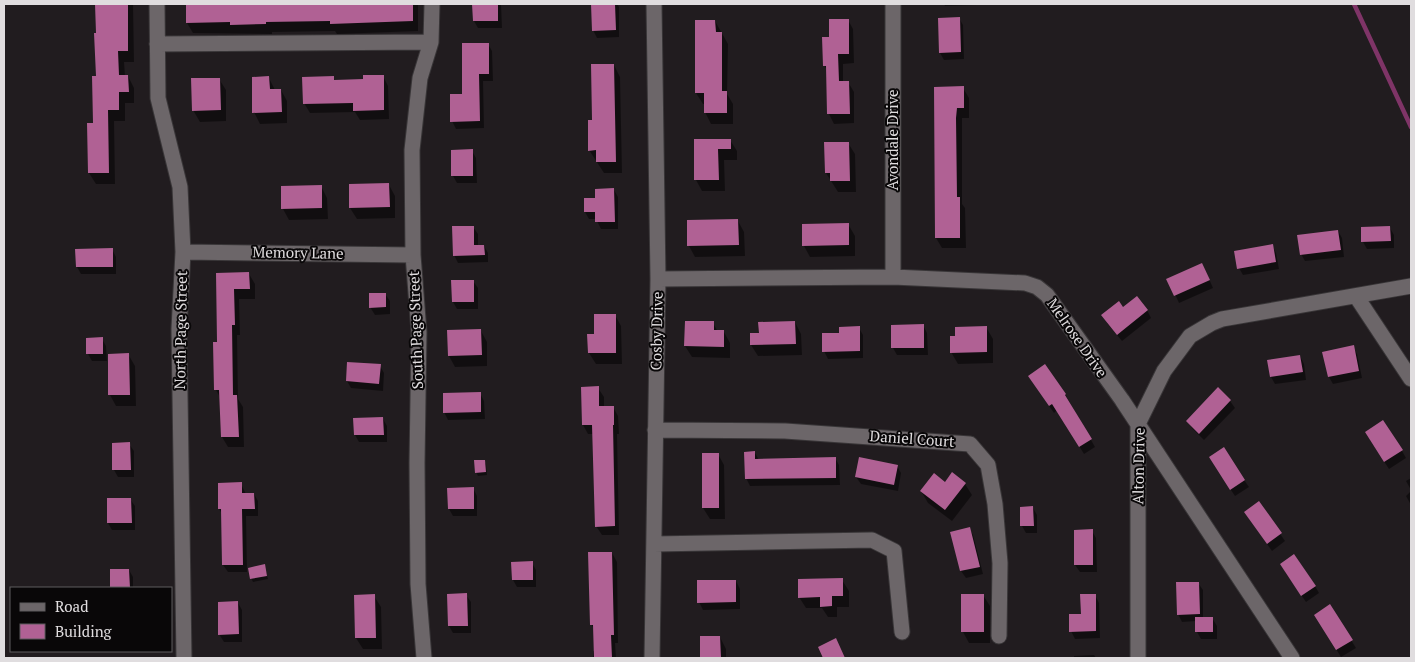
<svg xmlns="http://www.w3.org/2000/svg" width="1415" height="662" font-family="'PT Serif',serif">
  <rect width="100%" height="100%" fill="#211c1f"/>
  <path fill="#0007" d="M97,4h36l1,58h-10l1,14h3l6,12v15h-9v18h-11l1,63h-19l-7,-11 -1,-49h7l3,-47z
    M187,4h231v27l-81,3 -2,-3 -63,1v2l-79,-1 -6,-10z
    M474,4h27l1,24h-24l-4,-7z
    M593,4h24l2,3v30l-22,1 -4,-8z
    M944,4h32v1l-31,1z
    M959,18l4,7 1,34 -20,1 -4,-7z
    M848,20l5,9 1,34 -11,1v18h5l6,10v31l-20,1 -5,-10 -1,-42 -4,-7 6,-27z
    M715,21l13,23 -1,50 6,10v20h-22l-6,-12v-8h-2l-7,-11z
    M488,44l4,7 1,30h-10l1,47 -28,1 -4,-8z
    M614,65l6,12 2,96h-18l-15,-23 5,-29z
    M383,76l5,10 1,33 -29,1 -5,-8 -45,1 -6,-10 29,-25 2,3h29z
    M269,78l6,12h6l6,11v22l-27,1 -6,-12z
    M219,79l7,11v31l-26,1 -7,-12z
    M936,88h27l6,10v20h-7v86l3,4 1,40h-24l-6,-10z
    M730,140l7,11v9h-13l1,31h-23l-6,-11 -1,-39z
    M848,143l7,11 1,38h-18l-12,-19z
    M472,151l4,7 1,25h-20l-4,-7z
    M389,185l6,11v22l-38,1 -7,-11z
    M321,186l6,12 1,21 -39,1 -6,-11z
    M614,190l4,7v32h-17l-5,-10h-7l-4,-7z
    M738,221l6,11 1,24 -50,1 -6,-11z
    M848,224l7,12v20l-45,1 -6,-11z
    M473,227l5,7v12h6l4,7v9l-30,1 -4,-8z
    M1390,228l4,7v13l-27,1 -4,-7z
    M1338,231l4,7 2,19 -39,4 -4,-7z
    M1272,245l4,8 3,16 -36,6 -4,-7z
    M112,249l4,8v17h-35l-4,-7v-17z
    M1206,272l7,16 -34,15 -11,-24z
    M217,274h32l6,10v15h-16l1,36h-3l1,64 5,8 1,40h-16l-6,-10 -1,-38 -5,-9 -1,-47h3z
    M452,281h21l5,7v21h-21l-4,-7z
    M385,294l5,7v13l-15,1 -5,-8z
    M1147,310l4,8 -29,23 -15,-18z
    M615,315l6,11 1,38h-26l-7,-11v-18h6z
    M795,322l6,12 1,21 -44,1 -7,-11 9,-11z
    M713,323l5,9h6l6,11v15l-38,-1 -7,-11z
    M923,325l4,8 1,22h-31l-4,-7z
    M986,327l7,12v24l-35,1 -7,-12 6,-15z
    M859,328l4,7v23l-35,1 -4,-8 17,-17z
    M481,331l6,11v24l-32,1 -6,-11z
    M102,339l4,7 1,15h-15l-4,-7z
    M1353,347l4,7 5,24 -29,6 -4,-7 -5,-24z
    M128,354l7,12 1,40h-20l-6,-11z
    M1300,356l4,8 2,16 -31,4 -4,-7 -2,-16z
    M380,366l4,7 -1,18 -32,-3 -4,-7z
    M1029,377l36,17 30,53 -11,7 -27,-44 -3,3z
    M583,388h15l6,9v11l9,-1 5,9 1,18h-2l2,101h-17l-6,-9 -3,-92h-5l-5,-9z
    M1218,389l12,12 5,7 -31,32 -12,-12 -4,-7z
    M480,393l4,8 1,18 -37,1 -4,-8z
    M383,419l4,7v16h-28l-4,-7z
    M1370,440l32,11 4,7 -17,11z
    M113,444h16l5,7v26h-16l-4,-7z
    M755,453l4,7 76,-2 4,7 1,20 -90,1 -4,-8z
    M718,454l6,11 1,54h-15l-7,-11z
    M484,461l2,3 1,11 -9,1 -2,-4z
    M1214,465l30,15 5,7 -14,9z
    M897,466l4,7 -3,18 -37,-7 -5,-7z
    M1411,478v12l-5,-9z
    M219,484h22l5,10h8l4,7v15h-12l1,56h-19l-5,-7v-50l-4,-6z
    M965,484l7,11 -20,26 -24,-18 -7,-12z
    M473,488l4,8v20h-24l-4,-7z
    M1411,491v14l-5,-9z
    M130,499l5,7v24h-23l-4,-7z
    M1259,503l26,38 -13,10 -23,-32z
    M1033,508l4,7v18h-11l-4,-7z
    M969,528l4,7 10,39 -17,4 -5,-7 -9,-38z
    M1092,531l4,7 1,34h-17l-5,-7z
    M612,553l5,9 1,81h-3l1,15h-23v-7h2v-21l-4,-6z
    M513,563h19l4,7v17h-19l-4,-7z
    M264,566l4,13 -15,3 -2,-4z
    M111,570h18l4,7v11h-22z
    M1285,572l30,14 4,7 -13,9z
    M842,580l7,11v16h-12v10h-9l-6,-9h-16l-7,-11z
    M736,581l4,8v20l-37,1 -4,-8z
    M1198,583l5,7v28h9l5,8v13h-16l-4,-7 -1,-11 -14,1 -4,-8z
    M466,595l5,7v31h-18l-4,-7z
    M962,595h21l7,11v37h-21l-6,-11z
    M1095,595l4,8 1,35 -25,1 -4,-8z
    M374,596l7,11 1,42h-19l-7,-11z
    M238,603l4,7v32h-18l-5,-8z
    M1330,606l26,42 -15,9 -26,-42z
    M720,637l6,12v9h-24l-1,-20z
    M1094,655l2,3h-22v-2z"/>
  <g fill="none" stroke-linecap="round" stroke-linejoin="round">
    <path stroke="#7f3467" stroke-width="4.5" d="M1354,4l57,123"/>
  </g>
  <path fill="#b06194" d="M95,4h33v47h-10l1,24h9l1,17h-10v18h-11l1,63h-21l-1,-50h6l-1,-47h4l-2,-43h2z
    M186,4h227v17l-83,3v-3l-64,1v2l-36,1v-3l-44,1z
    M472,4h26v17h-25z
    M591,4h24l1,26 -24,1z
    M960,17l1,35 -22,1 -1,-35z
    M829,19h20v35h-11l1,27h10l1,33h-23l-1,-48h-3l-1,-29h7z
    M695,20h20l1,12h6v59h5v22h-23v-20h-9z
    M462,43h27v31h-10l1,47 -30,1v-28h12z
    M591,64h23l2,98h-20v-12l-8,1v-31h4z
    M363,75h21v35l-31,1v-8l-50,1 -1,-27 32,-1v4l29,-1z
    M269,76l1,13h11l1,23 -30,1v-36z
    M191,78h29l1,32 -29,1z
    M964,86v22h-7l-1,10 1,79h3v41h-25l-1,-151z
    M694,139h37v10h-13l1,31h-25z
    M824,142h25l1,39h-20v-8h-5z
    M473,149v27h-22v-26z
    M389,183l1,24 -41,1v-24z
    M322,185v23l-41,1v-23z
    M614,188l1,34h-20v-10h-11v-14h11v-9z
    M738,219l1,26 -52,1v-26z
    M849,223v22l-47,1v-22z
    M452,226h22v19h10l1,10 -32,1z
    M1390,226l1,15 -30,1v-15z
    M1338,230l3,20 -41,5 -3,-20z
    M1273,244l3,18 -39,7 -3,-18z
    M113,248v19h-37l-1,-18z
    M1202,263l8,17 -36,16 -8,-17z
    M249,272l1,17h-16l1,36h-3l1,70h4l2,42h-18l-2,-47h-5l-1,-48h4l-1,-69z
    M451,280h23v22h-22z
    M369,293h17v14l-17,1z
    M1137,296l11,14 -31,25 -16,-20 18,-14 4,6z
    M594,314h22v39h-28l-1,-19h7z
    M685,321h29v9h10v17l-40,-1z
    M795,321l1,23 -46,1v-12h9l-1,-11z
    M924,324v24h-33v-23z
    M860,326v25l-38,1v-19h17v-6z
    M987,326v26l-37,1v-17h5v-9z
    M481,329l1,26 -34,1 -1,-26z
    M103,337v17h-17v-16z
    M1354,345l5,26 -31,6 -6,-25z
    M129,353l1,42h-22v-41z
    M1300,355l3,17 -33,5 -3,-17z
    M347,362l34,2 -2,20 -33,-3z
    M1045,364l21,30 -1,1 27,44 -13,8 -27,-43 -3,2 -21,-30z
    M599,386v20h15v19h-1l2,101 -20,1 -3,-102h-10l-1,-38z
    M1218,387l13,13 -32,34 -13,-13z
    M481,392v20l-38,1v-20z
    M383,417l1,18h-30l-1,-17z
    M1383,420l20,30 -19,12 -19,-30z
    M130,442l1,28h-19v-27z
    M1224,447l21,33 -15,10 -21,-33z
    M755,451v8l81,-2v21l-91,1 -1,-27z
    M702,453h17v55h-17z
    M859,457l39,8 -4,20 -39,-8z
    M474,460h11l1,12 -11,1z
    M952,472l14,11 -21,27 -25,-19 14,-18 11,9z
    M242,482v11h12l1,16h-13l1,56h-21l-1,-56h-3v-26z
    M474,487v22h-26l-1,-21z
    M107,498h24l1,25h-25z
    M1259,501l23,32 -15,11 -23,-32z
    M1033,506l1,20h-14v-19z
    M970,527l10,40 -20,4 -10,-39z
    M1093,529v36h-19v-35z
    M588,552h24l2,83h-3l1,23h-18l-1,-33h-3z
    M1294,554l22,32 -15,10 -21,-32z
    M533,561v19h-21l-1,-18z
    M265,564l2,12 -17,3 -2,-11z
    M110,569h19l1,19h-20z
    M843,578v18h-11v10l-12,1v-10l-22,1v-19z
    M697,580h39v22l-39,1z
    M1176,582h23l1,32 -23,1z
    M467,593l1,33h-20l-1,-32z
    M375,594l1,44h-21l-1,-43z
    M961,594h23v38h-23z
    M1080,594h16v37l-27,1v-18h12z
    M238,601l1,33 -21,1v-33z
    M1330,604l23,36 -17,10 -22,-35z
    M1195,617h18v15h-18z
    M700,636h20l1,22h-21z
    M836,638l9,20h-22l-5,-11z"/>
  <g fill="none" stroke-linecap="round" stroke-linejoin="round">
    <g stroke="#393638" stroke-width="17">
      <path id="street" d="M157,4l1,94 22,89 3,65 -4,77 5,329
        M157,44l274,-2
        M183,252l230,3
        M893,277v-273
        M658,279l235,-2 132,6 12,4 10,8 75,105 170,258
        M1356,296l55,83
        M655,430l130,1 185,13 18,21 7,39 5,59 -1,73
        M654,544l218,-4 22,11 8,81
        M424,658l-6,-74 -1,-121 2,-131 -6,-77 -1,-105 8,-72 11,-36 1,-38
        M652,658l6,-379 -4,-275
        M1138,658v-234l26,-53 26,-35 22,-13 10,-4 189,-33"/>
    </g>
    <use href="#street" stroke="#6c6669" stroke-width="15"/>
  </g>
  <g text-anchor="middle" stroke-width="4" stroke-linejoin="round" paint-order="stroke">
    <g font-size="15" fill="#e0dddf" stroke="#090708">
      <text transform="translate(893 140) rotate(-90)" y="5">Avondale Drive</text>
      <text transform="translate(298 253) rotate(1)" y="5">Memory Lane</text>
      <text transform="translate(181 330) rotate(-89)" y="5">North Page Street</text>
      <text transform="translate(416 330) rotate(-92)" y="5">South Page Street</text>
      <text transform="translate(657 331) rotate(-89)" y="5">Cosby Drive</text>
      <text transform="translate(1077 338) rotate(55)" y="5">Melrose Drive</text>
      <text transform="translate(912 439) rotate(4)" y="5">Daniel Court</text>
      <text transform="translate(1139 466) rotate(-89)" y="5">Alton Drive</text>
    </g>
  </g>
  <rect width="1415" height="662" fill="none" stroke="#e0dddf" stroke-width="10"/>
  <rect x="10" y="587" width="162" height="65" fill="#090708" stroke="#5f5d5e"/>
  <rect x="20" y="603" width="25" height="8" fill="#6c6669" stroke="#5f5d5e"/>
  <text x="55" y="612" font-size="15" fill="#e0dddf">Road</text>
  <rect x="20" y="624" width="25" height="15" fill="#b06194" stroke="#5f5d5e"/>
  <text x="55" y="637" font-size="15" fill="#e0dddf">Building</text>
</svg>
